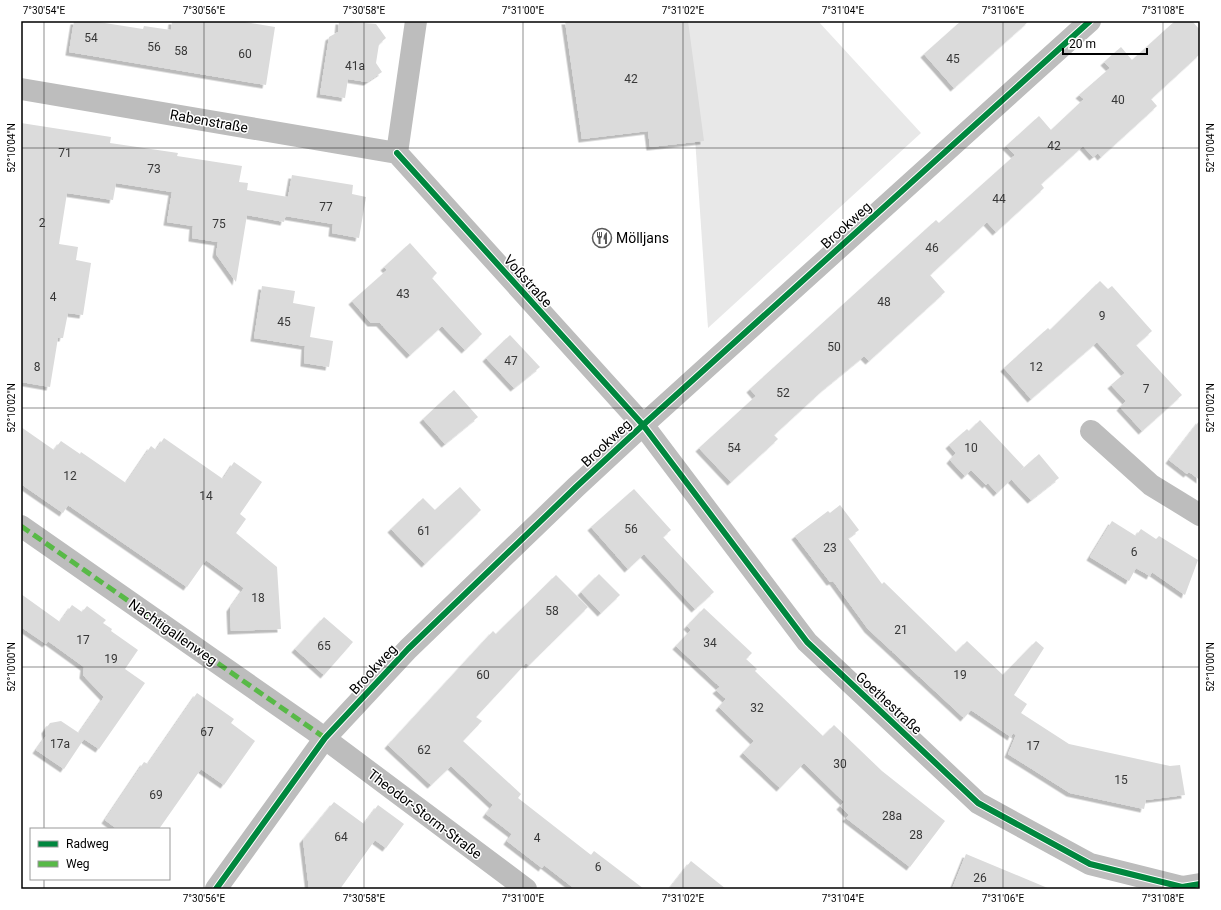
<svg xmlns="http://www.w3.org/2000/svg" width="1221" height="910" font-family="Roboto,sans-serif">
  <defs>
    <filter id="shadow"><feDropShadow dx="-3.5" dy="3.5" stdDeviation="0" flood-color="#0004"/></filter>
  </defs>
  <rect width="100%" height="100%" fill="#fff"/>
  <path fill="#e8e8e8" d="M687,21h131l103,112 -213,195z"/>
  <path fill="#dbdbdb" filter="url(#shadow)" d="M74,21h18l51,8 1,-3 27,4 1,-9h67l36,6 -9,58 -197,-33z
    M339,21l37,3 10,14 -7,6 -3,19 6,9 -15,10 -19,-3 -3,19 -25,-4 9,-57 9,-5z
    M565,21h123l16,120 -54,6 -2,-16 -66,8z
    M961,21h68l-75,67 -30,-34z
    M1175,21h17l8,9v24l-49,45 6,7 -56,51 -3,-4 -5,4 -10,-11 -42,38 3,4 -48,44 -9,-10 -57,53 15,17 -76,69 -5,-5 -39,32 -51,47 4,4 -47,43 -32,-34 57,-52 -6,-7 186,-169 3,3 76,-68 -9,-9 33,-30 12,14 33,-31 -5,-4 31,-27 -6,-6 17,-15 11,13z
    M21,123l90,14 -1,6 68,10 -1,3 65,10 -3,16 9,1 -1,7 41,7 4,-22 61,10 -1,9 14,3 -7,41 -27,-5 1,-9 -48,-8 1,-2 -2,8 -37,-7 -11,67 -20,-28 2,-12 -26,-4 1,-12 -26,-4 5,-30 -56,-9 -3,17 -46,-7 -8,51 19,3 -2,13 15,3 -8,52 -15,-2 -5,25h-5l-8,49 -29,-5z
    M410,243l27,30 -5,5 50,56 -17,16 -23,-24 -32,29 -30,-32h-9l-19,-22 35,-31 -3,-3z
    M1100,281l8,8 4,-3 40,45 -16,14 46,50 -40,36 -22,-24 6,-6 -15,-16 14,-12 -28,-31 -66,57 -27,-31 44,-40 2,2z
    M262,286l33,5 -2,12 22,4 -5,30 23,4 -4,26 -25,-4 1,-17 -51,-8z
    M510,335l30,32 -26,21 -28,-30z
    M454,390l24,27 -33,27 -22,-25z
    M980,420l44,47 -27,26 -9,-10 -2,2 -15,-15 -6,6 -15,-16 6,-7 -7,-8 18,-16 2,2z
    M1200,420v60l-11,-8 -2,2 -18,-14z
    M21,427l33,23 7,-9 19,13 1,-2 45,31 25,-37 5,4 8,-12 59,41 11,-17 28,20 -22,32 6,5 -10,14 41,34 4,62 -50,2 -1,-23 14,-20 -38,-28 -19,27 -119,-82 -5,8 -42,-29z
    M1039,454l20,24 -28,22 -20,-21z
    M460,487l21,23 -56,54 -34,-35 32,-31 12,12z
    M634,489l37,41 -8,7 51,55 -19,17 -51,-55 -16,15 -37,-42z
    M840,505l19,25 -11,8 34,46 2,-2 72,70 11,-11 36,34 33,-34 8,7 -30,47 13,9 -6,9 48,31 101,22 10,-1 5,30 -39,5 -2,9 -74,-16 -62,-39 8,-19 -3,-2 -2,4 -40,-27 -7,8 -96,-89 -35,-48 -3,1 -35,-46 33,-25 2,2z
    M1112,521l24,15 5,-7 15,10 3,-3 39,24 -13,35 -33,-23 -2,4 -14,-8 -7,13 -39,-24z
    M599,574l21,21 -19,18 -20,-21z
    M556,575l32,32 -59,58 -3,-2 -50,54 6,4 -19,20 58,53 -3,4 73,57 3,-4 50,38h-69l-31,-24 -2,3 -35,-27 5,-7 -26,-20 7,-9 -42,-39 -20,19 -43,-40 105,-114 3,3z
    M21,594l39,28 12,-17 10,7 5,-6 19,14 -3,3 9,6 -1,2 27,19 -13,19 20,14 -46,66 -15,-10 -20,30 -28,-19 10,-14 -1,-6 5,-7 11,-2 18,12 25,-36 -21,-22 1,-8 -36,-26 -2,3 -25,-17z
    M704,608l48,45 -6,6 11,10 -2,2 68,65 11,-11 48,46 63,50 -35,46 -64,-49 3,-3 -9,-9 4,-4 -40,-39 -24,25 -37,-35 11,-12 -35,-34 7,-8 -10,-9 4,-3 -44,-41 15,-16 -4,-4z
    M324,617l29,25 -29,33 -29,-26z
    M197,693l37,26 -3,4 24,18 -31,44 -23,-16 -42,60h-42l-12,-9 39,-58 4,2z
    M334,802l30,22 14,-19 26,19 -18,24 -11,-8 -35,49h-31l-6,-49z
    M966,854l84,35h-98z
    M691,861l35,28h-57z"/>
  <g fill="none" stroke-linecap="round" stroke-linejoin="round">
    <path stroke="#bdbdbd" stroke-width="22" d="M21,89l376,64
      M397,153l246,272 164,217 171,161 112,61 92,23 18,-3
      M397,153l19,-132
      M1091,431l60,54 49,30
      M21,526l291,203 214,160
      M216,889l109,-151 83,-89 168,-162 67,-62 447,-404"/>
    <path stroke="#58b947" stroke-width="5" stroke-dasharray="10 5" stroke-linecap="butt" d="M21,526l304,212"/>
    <g stroke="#fff" stroke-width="8">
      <path id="cycleway" d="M397,153l246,272 164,217 171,161 112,61 92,23 18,-3
        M216,889l109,-151 83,-89 168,-162 67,-62 447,-404"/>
    </g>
    <use href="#cycleway" stroke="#00873e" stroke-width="6"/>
  </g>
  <path fill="none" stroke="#000" stroke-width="1" stroke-opacity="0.45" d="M44,21v808M204,21v868M364,21v868M523,21v868M683,21v868M843,21v868M1003,21v868M1163,21v868M21,148h1179M21,408h1179M21,667h1179M44,879v10"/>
  <defs>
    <g id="restaurant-ring" transform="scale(1)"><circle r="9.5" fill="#fff" stroke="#595959" stroke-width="1.5"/><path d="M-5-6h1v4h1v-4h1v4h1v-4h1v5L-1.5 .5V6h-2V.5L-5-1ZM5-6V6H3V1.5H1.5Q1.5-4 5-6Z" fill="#595959"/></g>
  </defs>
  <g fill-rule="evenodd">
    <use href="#restaurant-ring" x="602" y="238"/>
  </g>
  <g text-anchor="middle" stroke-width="3" stroke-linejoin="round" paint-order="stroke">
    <g font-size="12" fill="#373737">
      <text x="91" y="42">54</text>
      <text x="154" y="51">56</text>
      <text x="181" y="55">58</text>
      <text x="245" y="58">60</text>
      <text x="953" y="63">45</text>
      <text x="355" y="70">41a</text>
      <text x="631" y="83">42</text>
      <text x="1118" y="104">40</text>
      <text x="1054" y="150">42</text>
      <text x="65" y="157">71</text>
      <text x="154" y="173">73</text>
      <text x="999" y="203">44</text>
      <text x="326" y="211">77</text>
      <text x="42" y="227">2</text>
      <text x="219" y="228">75</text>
      <text x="932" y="252">46</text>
      <text x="403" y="298">43</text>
      <text x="53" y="301">4</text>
      <text x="884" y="306">48</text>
      <text x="1102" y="320">9</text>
      <text x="284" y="326">45</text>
      <text x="834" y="351">50</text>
      <text x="511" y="365">47</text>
      <text x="37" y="371">8</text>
      <text x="1036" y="371">12</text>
      <text x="1146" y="393">7</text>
      <text x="783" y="397">52</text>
      <text x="734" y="452">54</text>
      <text x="971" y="452">10</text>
      <text x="70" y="480">12</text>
      <text x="206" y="500">14</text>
      <text x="631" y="533">56</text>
      <text x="424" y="535">61</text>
      <text x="830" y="552">23</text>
      <text x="1134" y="556">6</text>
      <text x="258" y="602">18</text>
      <text x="552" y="615">58</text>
      <text x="901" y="634">21</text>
      <text x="83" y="644">17</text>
      <text x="710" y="647">34</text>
      <text x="324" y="650">65</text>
      <text x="111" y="663">19</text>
      <text x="483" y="679">60</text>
      <text x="960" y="679">19</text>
      <text x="757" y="712">32</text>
      <text x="207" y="736">67</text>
      <text x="60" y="748">17a</text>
      <text x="1033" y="750">17</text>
      <text x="424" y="754">62</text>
      <text x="840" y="768">30</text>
      <text x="1121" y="784">15</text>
      <text x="156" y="799">69</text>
      <text x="892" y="820">28a</text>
      <text x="916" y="839">28</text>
      <text x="341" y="841">64</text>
      <text x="537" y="842">4</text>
      <text x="598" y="871">6</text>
      <text x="980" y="882">26</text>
    </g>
    <g font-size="14" fill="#000" stroke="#fff">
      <text transform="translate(209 121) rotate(10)" y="5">Rabenstraße</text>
      <text transform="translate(846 225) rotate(-42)" y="5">Brookweg</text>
      <text transform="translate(528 281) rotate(48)" y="5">Voßstraße</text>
      <text transform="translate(606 443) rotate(-43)" y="5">Brookweg</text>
      <text transform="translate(173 632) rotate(35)" y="5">Nachtigallenweg</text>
      <text transform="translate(373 669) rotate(-47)" y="5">Brookweg</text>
      <text transform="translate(889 703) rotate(43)" y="5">Goethestraße</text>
      <text transform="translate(425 814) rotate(37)" y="5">Theodor-Storm-Straße</text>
    </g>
    <g font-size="14" fill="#000" stroke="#fff" text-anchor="start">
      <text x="616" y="243">Mölljans</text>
    </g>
  </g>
  <rect width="1221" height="910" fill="none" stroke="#ffffff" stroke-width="44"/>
  <rect x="30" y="828" width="140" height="52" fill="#ffffff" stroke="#999999"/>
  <rect x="38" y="841" width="20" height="6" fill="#00873e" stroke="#999999"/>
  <text x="66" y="848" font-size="12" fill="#000000">Radweg</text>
  <rect x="38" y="861" width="20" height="6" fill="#58b947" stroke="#999999"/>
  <text x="66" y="868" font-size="12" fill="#000000">Weg</text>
  <path d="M1063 48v6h84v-6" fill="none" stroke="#000000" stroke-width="2"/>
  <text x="1069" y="48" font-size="12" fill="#000000" stroke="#ffffff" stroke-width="3" paint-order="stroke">20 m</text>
  <rect x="22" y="22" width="1177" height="866" fill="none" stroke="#000" stroke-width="1.5"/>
  <g font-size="10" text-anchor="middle" fill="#000">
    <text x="44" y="14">7°30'54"E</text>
    <text x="204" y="14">7°30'56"E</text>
    <text x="364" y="14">7°30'58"E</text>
    <text x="523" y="14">7°31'00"E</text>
    <text x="683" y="14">7°31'02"E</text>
    <text x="843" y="14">7°31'04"E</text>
    <text x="1003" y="14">7°31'06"E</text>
    <text x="1163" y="14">7°31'08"E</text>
    <text transform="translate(11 148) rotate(-90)" y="4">52°10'04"N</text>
    <text transform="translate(1210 148) rotate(-90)" y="4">52°10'04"N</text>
    <text transform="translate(11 408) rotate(-90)" y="4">52°10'02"N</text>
    <text transform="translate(1210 408) rotate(-90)" y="4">52°10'02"N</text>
    <text transform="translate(11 667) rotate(-90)" y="4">52°10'00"N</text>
    <text transform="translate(1210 667) rotate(-90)" y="4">52°10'00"N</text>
    <text x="204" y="902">7°30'56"E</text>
    <text x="364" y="902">7°30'58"E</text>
    <text x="523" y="902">7°31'00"E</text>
    <text x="683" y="902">7°31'02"E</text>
    <text x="843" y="902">7°31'04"E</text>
    <text x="1003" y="902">7°31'06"E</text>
    <text x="1163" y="902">7°31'08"E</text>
  </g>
</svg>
